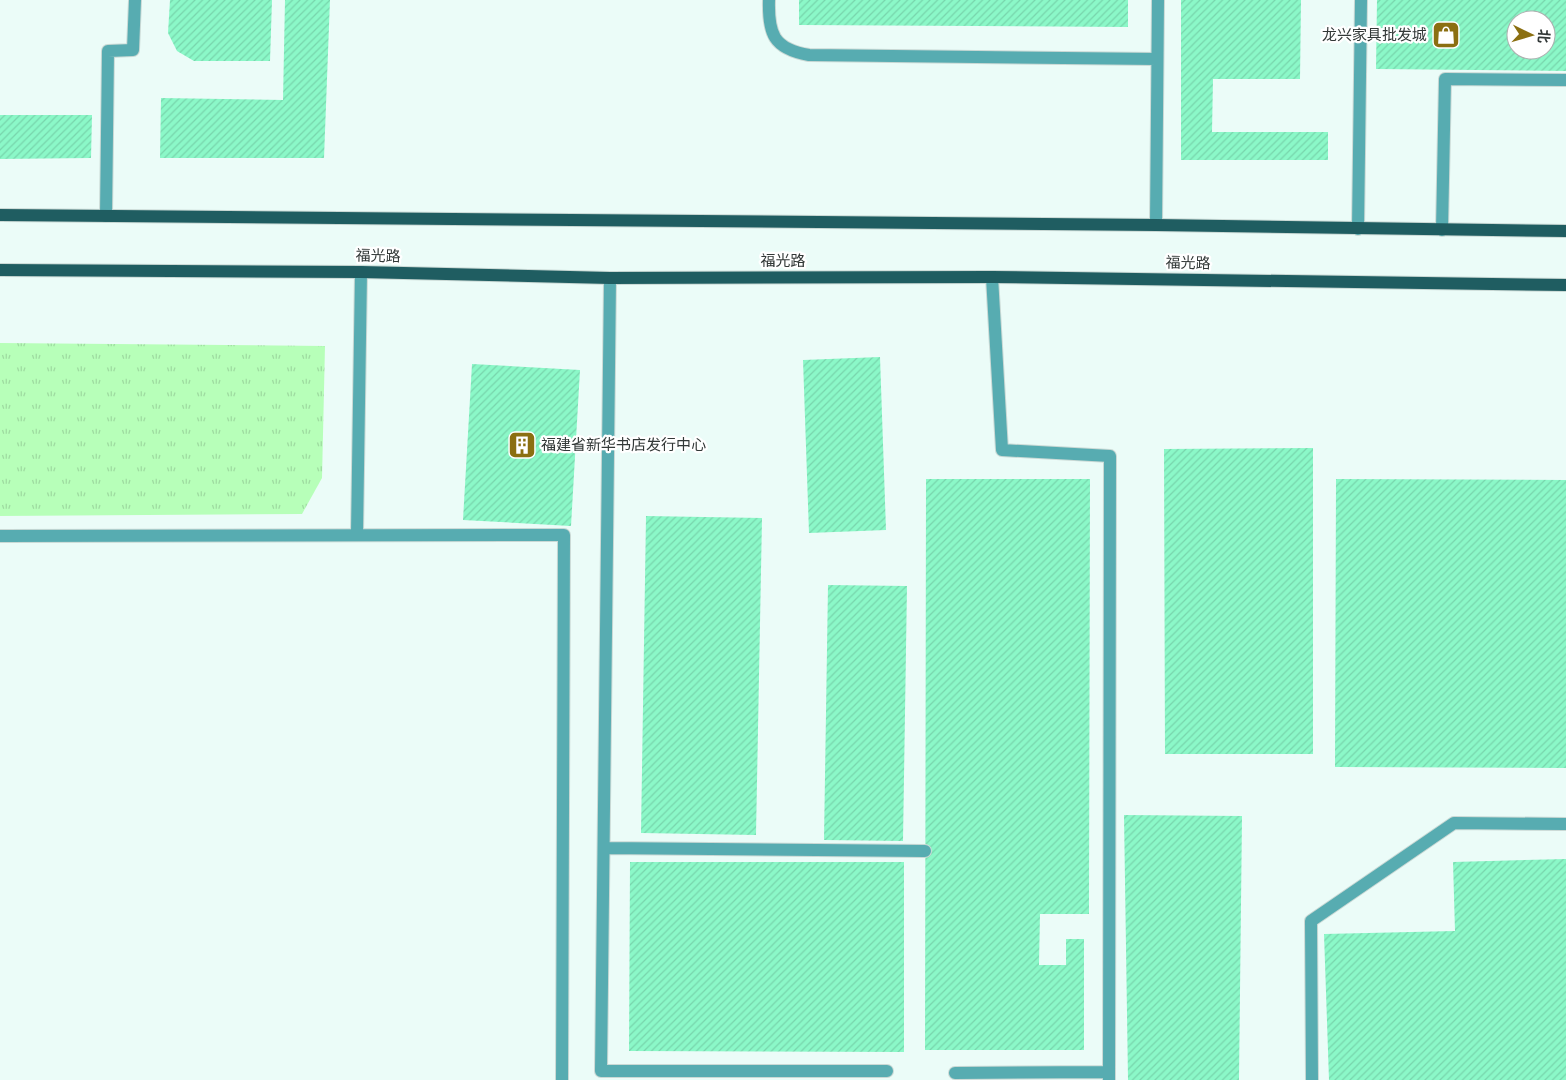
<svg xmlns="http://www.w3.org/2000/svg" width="1566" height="1080" font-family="Lato,'Noto Sans SC',sans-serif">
  <defs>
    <pattern id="grass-tufts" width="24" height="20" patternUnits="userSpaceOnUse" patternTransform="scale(1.25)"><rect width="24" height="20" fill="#b7ffb9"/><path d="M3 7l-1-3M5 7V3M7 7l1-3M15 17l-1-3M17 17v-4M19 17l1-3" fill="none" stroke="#9edba0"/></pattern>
    <pattern id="building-hatch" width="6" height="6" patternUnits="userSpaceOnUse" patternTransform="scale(1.25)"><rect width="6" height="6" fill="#8bf8c8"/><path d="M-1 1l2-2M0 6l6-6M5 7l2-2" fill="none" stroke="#78d5ac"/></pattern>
  </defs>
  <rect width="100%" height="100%" fill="#ebfcf8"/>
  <path fill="url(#grass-tufts)" d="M0,343l325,3 -3,132 -20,36 -302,2z"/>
  <path fill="url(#building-hatch)" fill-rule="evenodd" d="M170,0h102l-2,61h-76l-17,-10 -9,-18z
    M285,0h45l-6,158h-164l1,-60 122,2z
    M799,0h329v27l-329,-2z
    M1181,0h120l-1,79h-87l-1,53h116v28h-147z
    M1377,0h189v71l-190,-2zM1516,20h30v30h-30z
    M0,115h92l-1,43 -91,1z
    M880,357l6,173 -77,3 -6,-173z
    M472,364l108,6 -9,156 -108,-6z
    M1313,448v306h-148l-1,-305z
    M926,479h164l-1,435h-49l-1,51h27v-26h18v111h-159z
    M1336,479l230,1v288l-231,-1z
    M646,516l116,2 -6,317 -115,-2z
    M828,585l79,1 -4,255 -79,-1z
    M1124,815l118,1 -3,264h-111z
    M1566,859v221h-237l-5,-146 131,-3 -2,-69z
    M630,862h274v190l-275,-1z"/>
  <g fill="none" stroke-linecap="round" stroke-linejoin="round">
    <g stroke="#cad9d5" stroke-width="14">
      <path id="lane" d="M769,0c-1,33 4,49 40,55l348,4
        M106,216l2,-165 25,-1 2,-50
        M1156,225l2,-225
        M1358,229l3,-229
        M1442,230l3,-151 121,1
        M992,277l10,173 108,6 -1,624
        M610,278l-9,793h286
        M357,534l4,-262
        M0,536l564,-1 -2,545
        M604,848l321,3
        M955,1073l154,-1
        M1312,1080l-1,-159 143,-98 112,1"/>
    </g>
    <g stroke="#cad9d5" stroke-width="14">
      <path id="primary" d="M0,215l1156,10 410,6
        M0,270l361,2 249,6 382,-1 574,8"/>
    </g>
    <use href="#lane" stroke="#57acb1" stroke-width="12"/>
    <use href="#primary" stroke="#1f5d61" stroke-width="12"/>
  </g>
  <defs>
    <g id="shop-square" transform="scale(1.4375)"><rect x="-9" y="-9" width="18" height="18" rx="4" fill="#8b6f11" stroke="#fff"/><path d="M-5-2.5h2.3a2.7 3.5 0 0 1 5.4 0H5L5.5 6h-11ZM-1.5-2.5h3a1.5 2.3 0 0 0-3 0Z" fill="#fff"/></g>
    <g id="building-square" transform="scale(1.4375)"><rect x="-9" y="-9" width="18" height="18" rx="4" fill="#8b6f11" stroke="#fff"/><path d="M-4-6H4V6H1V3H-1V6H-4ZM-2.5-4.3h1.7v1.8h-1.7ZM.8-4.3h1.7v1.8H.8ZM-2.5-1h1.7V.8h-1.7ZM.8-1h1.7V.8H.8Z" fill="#fff"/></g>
  </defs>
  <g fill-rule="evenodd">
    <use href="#shop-square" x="1446" y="35"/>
    <use href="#building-square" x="522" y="445"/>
  </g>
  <g text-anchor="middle" stroke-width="4.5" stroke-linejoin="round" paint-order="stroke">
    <g font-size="15" fill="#323837" stroke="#fff" text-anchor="end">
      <text x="1427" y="40">龙兴家具批发城</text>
      <text x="541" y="450" text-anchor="start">福建省新华书店发行中心</text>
    </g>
    <g font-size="15" fill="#323837" stroke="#fff">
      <text transform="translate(378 256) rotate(1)" y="5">福光路</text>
      <text x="783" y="266">福光路</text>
      <text transform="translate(1188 263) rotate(1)" y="5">福光路</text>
    </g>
  </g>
  <g transform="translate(1531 35) rotate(95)"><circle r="24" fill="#ffffff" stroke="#adafaf"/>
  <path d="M0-4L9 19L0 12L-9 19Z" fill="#8b6f11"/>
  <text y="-8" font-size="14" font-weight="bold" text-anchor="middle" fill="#323837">北</text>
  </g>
</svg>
